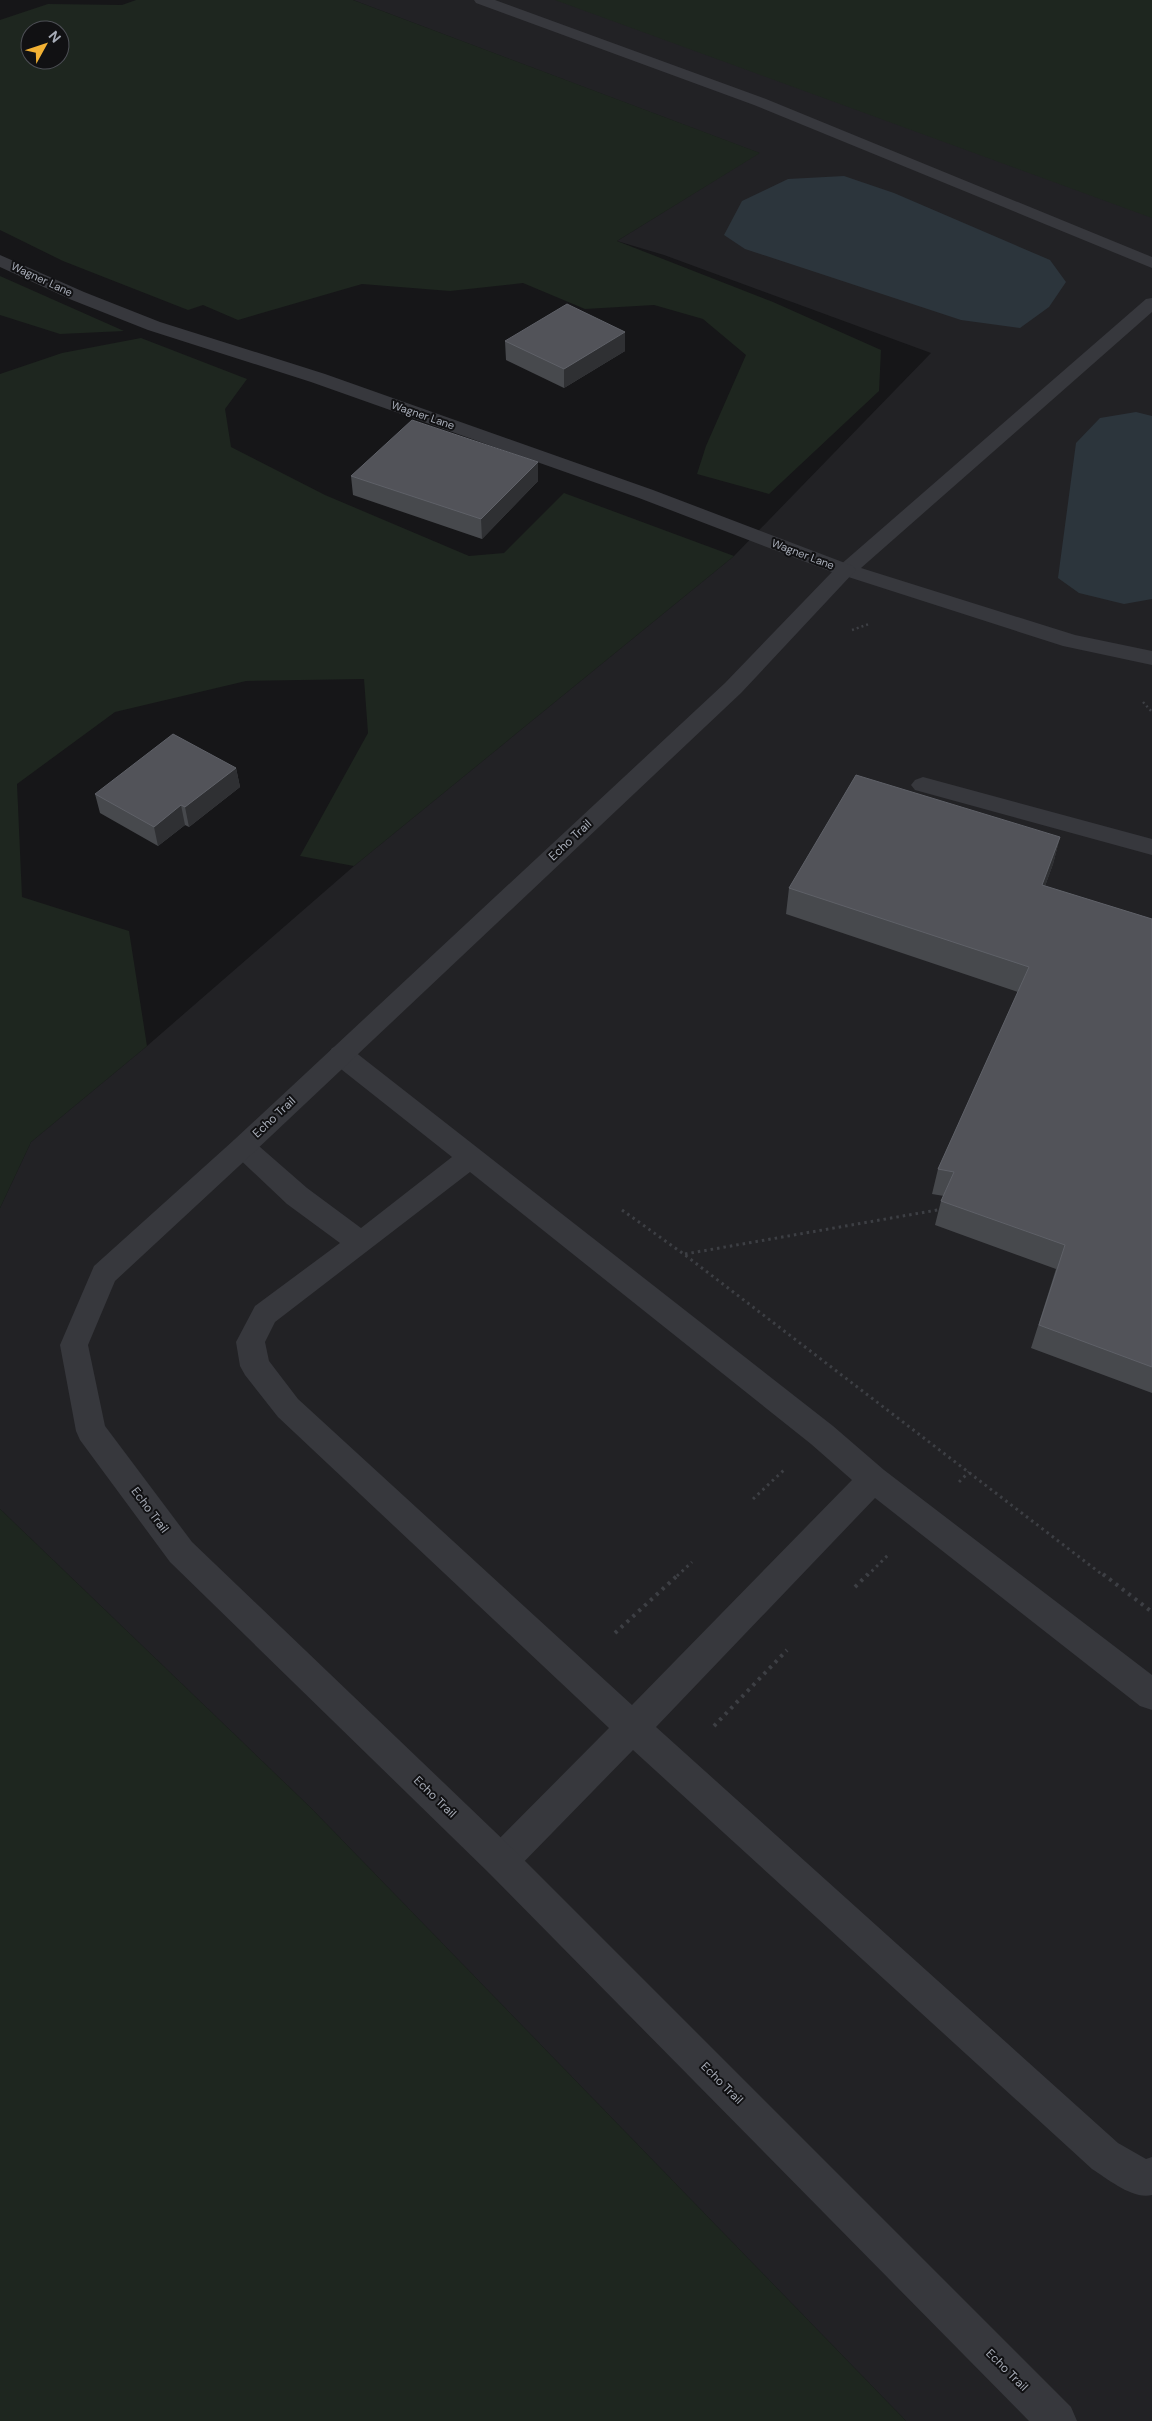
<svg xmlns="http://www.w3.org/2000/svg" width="1152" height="2421" font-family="'DM Sans',sans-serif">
  <rect width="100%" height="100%" fill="#161618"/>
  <path fill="#222225" d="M353,0h799v2421h-246l-595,-613 -311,-299v-301l31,-66 116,-96 207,-180 380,-310 197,-203 -267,-98 -47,-14 142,-88z"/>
  <path fill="#1e261f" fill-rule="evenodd" d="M136,0h217l407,153 -143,88 156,61 108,48 -2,41 -110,103 -72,-20 9,-28 40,-91 -43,-36 -49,-14 -69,4 -62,-26 -73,8 -88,-7 -124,36 -35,-15 -15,5 -125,-49 -63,-31v-210l48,-16 74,1zM30,30h30v30h-30z
    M555,0h597v218z
    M0,276l124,55 -64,3 -60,-19z
    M141,338l106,41 -22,30 6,38 94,48 144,61 35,-3 60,-60 170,63 -380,310 -54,-10 68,-123 -4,-54 -118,2 -131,31 -98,72 5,113 107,34 18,115 -116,96 -31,66v-834l62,-21z
    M0,1509l311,299 595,613h-906z"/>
  <path fill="#2c353c" d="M844,176l50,17 156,67 16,22 -17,25 -29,21 -59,-8 -216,-71 -21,-14 18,-34 46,-22z
    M1136,412l16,4v183l-28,5 -45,-11 -21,-15 18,-135 24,-25z"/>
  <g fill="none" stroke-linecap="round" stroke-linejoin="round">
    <path stroke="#3d3f44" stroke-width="2.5" stroke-dasharray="2 3" stroke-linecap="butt" d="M852,630l17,-6
      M1143,702l9,10"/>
    <path stroke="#3d3f44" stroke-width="3" stroke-dasharray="2.5 4" stroke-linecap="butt" d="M622,1210l63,45 419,321
      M685,1254l258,-45
      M959,1482l10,-10
      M753,1499l32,-30
      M677,1576l15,-14
      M867,1576l22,-22"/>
    <path stroke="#3d3f44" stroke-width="4" stroke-dasharray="3 5" stroke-linecap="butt" d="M1103,1574l49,38
      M855,1587l13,-13
      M615,1633l64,-59
      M714,1726l73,-76"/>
    <path fill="#37383d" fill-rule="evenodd" d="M474,0h21l271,99 386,158v11l-398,-163 -278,-102z
      M1152,298v14l-291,256 214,67 77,16v14l-89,-19 -224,-72 -3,-4 3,-4 307,-267z
      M923,777l229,62v16l-237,-65 -4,-5 4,-5z
      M341,1045l9,3 483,378 51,44 268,205v35l-12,-4 -265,-208 -219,229 462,416 28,16 6,-2v38c-19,5 -44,-16 -60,-26l-459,-419 -120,123 -12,5 -12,-5 -5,-12 5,-12 120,-121 -331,-311 -33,-42 -5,-9 -4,-24 19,-36 85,-63 -53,-39 -53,-50 -4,-7 4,-7 9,-3 9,3 55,48 54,40 91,-71 -120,-95 -4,-7 4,-7zM470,1172l341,272 41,36 -220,225 -334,-306 -29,-38 -4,-19 10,-20z"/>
    <path fill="#37383d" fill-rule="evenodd" d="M0,255l84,37 76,30 165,52 328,116 200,76 3,4 -115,123 -489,461 -137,127 -27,64 17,81 87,116 321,307 558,558 6,14h-48l-540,-548 -319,-311 -90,-122 -4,-9 -16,-86 34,-79 140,-126 491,-457 107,-111 -193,-74 -328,-116 -163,-52 -76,-30 -72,-33z"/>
  </g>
  <path fill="#47494d" d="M505,341l120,10 -61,37 -58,-28z
    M538,462v19l-56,58 -129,-44 -2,-19z
    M236,768l4,19 -51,40 -4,-2 -27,21 -58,-33 -5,-19z
    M1060,837l-7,27 -8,22 107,33v474l-121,-45 25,-79 -121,-44 6,-24 3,-5 -12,-2 6,-25 80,-177 -232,-78 3,-26z"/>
  <path fill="#2f3033" d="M625,332v19l-61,37v-19z
    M538,462v19l-56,58 -1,-20z
    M236,768l4,19 -51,40 -4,-20z
    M181,805l4,20 -27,21 -4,-19z
    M1060,837l-7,27 -17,47 6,-26z"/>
  <path fill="#525359" stroke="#5f6168" d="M567,304l58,28 -61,37 -59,-28z
    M412,420l126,42 -57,57 -130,-43z
    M173,734l63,34 -51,39 -4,-2 -27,22 -59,-33z
    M856,775l204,62 -18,48 110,34v448l-113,-42 26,-80 -124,-44 13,-29 -16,-3 91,-202 -240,-79z"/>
  <g text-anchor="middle" stroke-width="4" stroke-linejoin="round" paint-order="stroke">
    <g font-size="11" fill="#a8adb8" stroke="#111113">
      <text transform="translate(42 279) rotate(25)" y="4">Wagner Lane</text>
      <text transform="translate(423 415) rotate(19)" y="4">Wagner Lane</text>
      <text transform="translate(803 554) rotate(21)" y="4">Wagner Lane</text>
    </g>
    <g font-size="12" fill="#a8adb8" stroke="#111113">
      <text transform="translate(570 840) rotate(-43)" y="4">Echo Trail</text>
      <text transform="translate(274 1117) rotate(-43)" y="4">Echo Trail</text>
      <text transform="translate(150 1510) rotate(53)" y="4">Echo Trail</text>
      <text transform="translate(435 1797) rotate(44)" y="4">Echo Trail</text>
      <text transform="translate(722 2083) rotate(45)" y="4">Echo Trail</text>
      <text transform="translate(1007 2370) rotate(45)" y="4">Echo Trail</text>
    </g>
  </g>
  <g transform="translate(45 45) rotate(50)"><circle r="24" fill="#111113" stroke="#4d4f55"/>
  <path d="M0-4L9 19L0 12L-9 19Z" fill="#f2b134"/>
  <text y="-8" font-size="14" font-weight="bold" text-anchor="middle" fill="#a8adb8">N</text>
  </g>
</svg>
